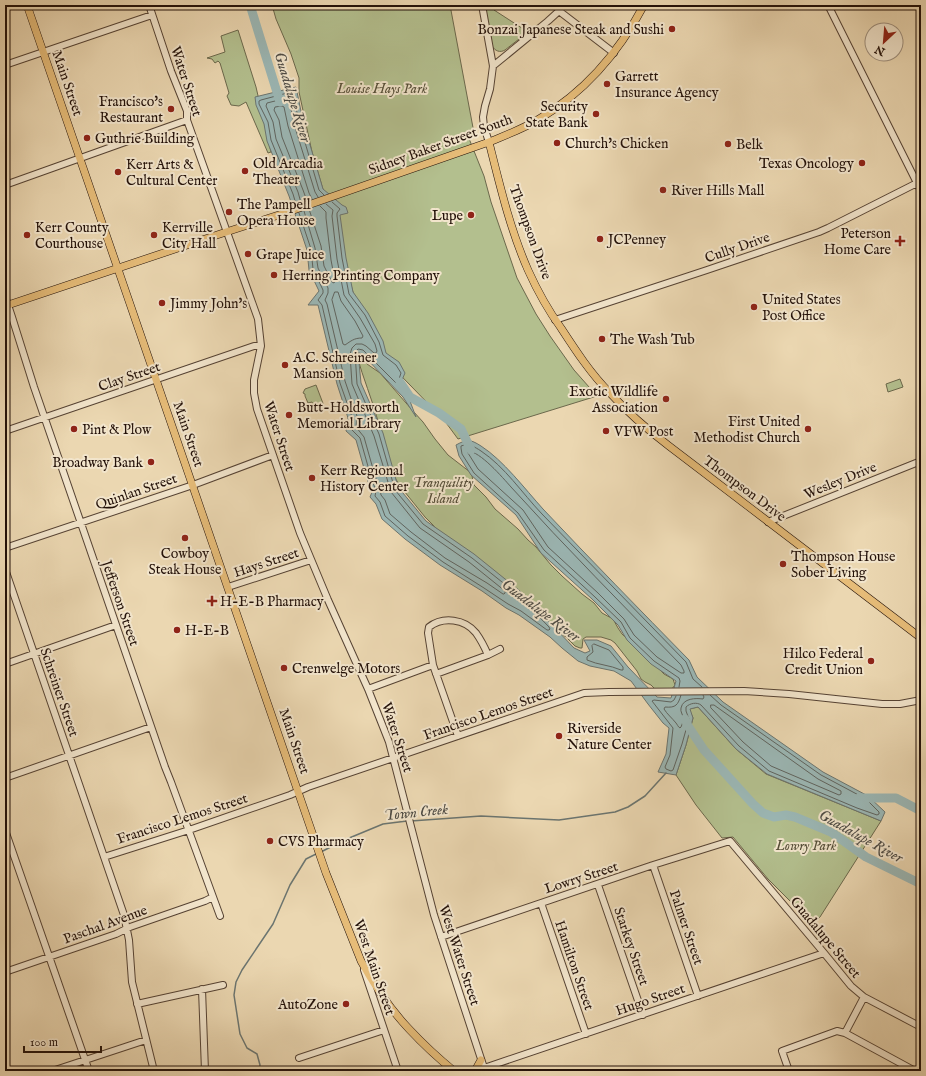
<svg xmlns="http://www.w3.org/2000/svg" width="926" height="1076" font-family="'IM FELL English',serif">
  <rect width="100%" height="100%" fill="#ebd7b1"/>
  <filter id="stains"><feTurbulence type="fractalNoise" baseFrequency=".005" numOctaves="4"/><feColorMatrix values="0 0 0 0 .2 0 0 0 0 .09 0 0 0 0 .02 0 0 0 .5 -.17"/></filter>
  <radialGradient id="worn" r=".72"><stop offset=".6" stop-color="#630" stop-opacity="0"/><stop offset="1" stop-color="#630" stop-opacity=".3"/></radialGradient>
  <path fill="#b3bf8e" stroke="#6b684c" d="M272,5h178l24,128 -6,3 16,40 7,26 26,76 19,36 14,22 24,34 23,26 -139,43 -14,-19 -68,-70 -23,-58 -41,-140 -13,-60v-14l-8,-24 -15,-35z
    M486,5h8v5l34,22 -23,18c-5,3 -10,1 -13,-4l-7,-38z
    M238,30l18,57 15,65 -3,1 -22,-51 -7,4 -8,-1 -4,-9 2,-3 -9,-30 -2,-2 -3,2 -3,-4 -5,-1 18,-6 -4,-16z
    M358,352l9,12 13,9 33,38 10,11 12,17 13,16 22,17 2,4 2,9 12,12 9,12 23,20 10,11 8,7 15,18 11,11 20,18 12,9 8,10 11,6 5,9 4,6 37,35 5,5 9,5 2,6 -4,5h-15l-5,-5 -6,-3 -4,-3 -4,-8 -22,-28 -4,-3 -10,-3h-15l-3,2 -1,9h-2l-5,-2 -9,-9 -8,-5 -120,-102 -13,-13 -25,-31c-11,-15 -16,-47 -22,-65 -6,-22 -15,-43 -21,-65z
    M900,379l3,8 -15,5 -2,-8z
    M316,385l8,21 -4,1 -7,-3 -1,-2 -4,1 -3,-7v-2l-2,-1 2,-4z
    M698,707l38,42 30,25 115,47 -61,96 -7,7 -45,-45 -35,-42 -11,1 -26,-33 -20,-30 10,-30 7,-27 -4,-9z"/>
  <path fill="#9bb7b5" stroke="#6b7570" d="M296,87l7,34 20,68 19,16 4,2 2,6 -8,2 6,43 7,34 15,21 15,28 3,12 13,9 6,11 -3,7 14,37 -13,-20 -38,-40 -7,-5 3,31 22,50 15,54 28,34 48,33 46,37 54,57 11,5 5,-2 -6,-11h13l14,6 17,21 29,30 14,1 5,-17 -25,-17 -24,-24 -9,-15 -26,-26 -51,-46 -25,-38 -45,-40 -12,-19 -3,-11c11,-6 14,-6 25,1 22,14 44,43 62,63 48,51 97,101 146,151l8,17 26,25 100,70 45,24 17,16 -4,9 -114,-47 -31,-25 -38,-42 -8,2 3,9 -7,27 -10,30 -18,-3 8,-18 3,-26 -6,-5 -15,-19 -17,-23 -17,-10 -24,-5 -12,-5 -16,-13 -12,-11 -31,-22 -13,-7 -24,-17 -42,-26 -35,-26 -23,-20 -6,-15 -6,-7 2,-5 -5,-13 -11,-39 -10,-9 2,-13 -11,-34 -19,-79h-10l11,-14 -10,-21 -2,-20 -18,-54 -22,-55 -3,-17 -8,-19 -1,-8z"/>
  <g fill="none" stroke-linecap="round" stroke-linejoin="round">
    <path stroke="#5f645f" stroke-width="1" d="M307,201l-4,-11 -21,-53 -3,-17 -5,-10 1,-3 7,-1 2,1 4,19 21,67 3,6
      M301,203l-3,-11 -22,-53 -3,-17 -7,-16 1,-3 20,-5 2,1 5,25 21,68 3,5
      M296,204l-3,-10 -22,-54 -3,-18 -9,-18v-3l2,-1 30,-8 2,1 6,29 20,68 5,5
      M309,209l12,37 3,20 8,16 2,1 1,-2 -4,-21 -5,-42v-6l-6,-6
      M304,211l11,37 3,20 10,20v5l-3,7 2,4 18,77 12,35 -1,11 8,10 11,39 5,13 1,6 4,5 5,14 21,18 34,26 42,25 16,11h1l1,-1v-2l-36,-29 -49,-34 -29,-36 -17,-56 -22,-52 -2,-30 2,-6 4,-4h6l4,2 8,7h2l1,-2 -2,-7 -15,-26 -16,-23 -7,-36 -5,-43 1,-6 -7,-6
      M299,213l12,36 2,20 10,21v3l-5,7 4,5 18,78 12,34 -1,12 9,9 11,39 5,14 -1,5 5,6 5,14 23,20 35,26 41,26 24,16 13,7 26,19h2l1,-1 -1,-2 -32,-33 -45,-36 -49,-34 -28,-34 -16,-56 -22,-50 -2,-32 3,-3 5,1 33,33 2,-1 3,-9 -5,-8 -13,-10 -4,-13 -14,-27 -16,-21 -7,-36 -5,-42v-3l3,-4 -8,-7
      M335,292h3l3,9 14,20 8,15 -1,2c-8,0 -11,3 -17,7l-2,-1 -11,-44z
      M468,451c12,0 35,27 43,36 55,61 113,119 170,178l3,6v2h-3l-24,-16 -23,-22 -10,-16 -26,-26 -50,-46 -25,-37 -45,-41 -10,-16z
      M594,644l15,6 14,17v3h-2c-11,-5 -23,-5 -34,-10v-3l6,-5 -1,-6z
      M679,687l1,-6 -1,-3 -25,-17 -24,-23 -9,-16 -26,-25 -51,-47 -26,-37 -44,-40 -12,-19 -1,-6v-2c7,-3 14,1 20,5 24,16 41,42 61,63 48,49 96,99 144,148l7,17 9,8
      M681,695c-3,10 -5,13 -16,12l-1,2c3,5 8,9 12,14 1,1 2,4 4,5l1,-1c1,-3 3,-6 2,-9 0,-4 -3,-6 -2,-10 2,-10 15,-10 22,-9l1,-2 -1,-2
      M676,696l-2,4 -3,2 -17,-2 -2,1 21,27 -3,27 -5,12 1,2 5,2 2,-1 9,-26 7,-25 -3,-8v-4c4,-4 11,-5 15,-2l38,41 30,25 88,37 20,7 2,-1v-2l-13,-13 -45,-24 -100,-70 -11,-10
      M711,705h3l104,74 23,12v3l-2,1 -68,-29 -28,-24 -32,-34z"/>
    <path stroke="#6b7570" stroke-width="1.5" d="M411,821l70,-5 78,4 56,-8 13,-5 17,-11 21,-23
      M321,852l21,-11 41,-17 24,-3
      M259,1071l1,-6 -3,-11 -10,-6 -7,-14 -6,-39 2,-13 6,-12 31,-46 17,-39 16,-26 12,-6"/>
    <path stroke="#9bb7b5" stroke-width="9" d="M250,5l30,97
      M400,382l10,15 29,16 22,16 10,21
      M685,719l3,7 16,24 49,54 10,9 11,4 12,-2 9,2 36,15 35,25 55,27
      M859,798h37l25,13"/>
    <g stroke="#554233" stroke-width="8">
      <path id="minor" d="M149,5l22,66 16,40v9l71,199 3,27 -7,34v13l3,16 43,124 28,67 40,89 21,53 45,173 51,156
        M482,5l11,61 -3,23 -5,17 -2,11 1,10 5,15
        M828,5l93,186
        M559,11l55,42
        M5,65l147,-50
        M493,66l55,-45 11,-10 5,-6
        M5,185l182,-65
        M5,296l7,21 22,70 131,380 6,15 49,134
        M555,320l152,-50 112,-38 9,-4 93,-47
        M5,431l249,-85h7
        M768,522l153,-61
        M5,548l188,-63 80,-30
        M5,569l119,346 5,25 3,42 22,89
        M228,587l83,-27
        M488,655l12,-6
        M5,664l111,-39
        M433,665l-5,-32 1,-6c14,-11 36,-8 47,6 5,7 9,15 12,22l-52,19
        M368,689l65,-24 25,71
        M5,778l146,-51
        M5,830l84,241
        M104,857l85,-27 101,-35 18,-8 276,-94 25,-1 135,-1 45,3 93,10h18l21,-4
        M653,865l45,131
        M598,885l45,130
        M541,903l45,131
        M441,937l212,-72 77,-24 94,112 27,33 13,11 57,30
        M364,970l34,101
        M5,972l111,-38 14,-7 75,-26 8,-4
        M202,989l3,82
        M137,1004l86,-19
        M845,1033l19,-36
        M299,1058l85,-28
        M484,1068l340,-115
        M52,1071l94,-31
        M789,1071l-7,-20 55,-20 8,2 70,38"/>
    </g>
    <g stroke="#231109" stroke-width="8">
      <path id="major" d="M27,5l299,868 35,88c12,22 30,49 48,68 14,15 29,29 45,42
        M489,142c11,44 21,87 39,128 9,20 20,40 33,58 15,23 30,46 49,65 18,20 38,37 59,53l252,192
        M5,306l215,-72 71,-23 198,-69c17,-7 34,-13 50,-23 46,-27 80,-67 105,-114
        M471,1071l5,-2 5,-9"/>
    </g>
    <use href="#minor" stroke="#f2e5cc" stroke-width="6"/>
    <use href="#major" stroke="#e6bc78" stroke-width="7"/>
  </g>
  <g fill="#8f2418" stroke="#f2e5cc" stroke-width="1.5">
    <circle cx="672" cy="29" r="4"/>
    <circle cx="607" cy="84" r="4"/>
    <circle cx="171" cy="109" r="4"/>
    <circle cx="596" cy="114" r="4"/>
    <circle cx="87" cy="138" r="4"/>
    <circle cx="557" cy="143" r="4"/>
    <circle cx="728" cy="144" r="4"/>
    <circle cx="862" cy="163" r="4"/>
    <circle cx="245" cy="171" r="4"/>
    <circle cx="118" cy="172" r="4"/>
    <circle cx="663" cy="190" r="4"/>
    <circle cx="229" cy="212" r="4"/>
    <circle cx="471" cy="215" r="4"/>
    <circle cx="27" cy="235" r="4"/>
    <circle cx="154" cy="235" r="4"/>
    <circle cx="600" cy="239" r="4"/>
    <path d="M898 235h4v4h4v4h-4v4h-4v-4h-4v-4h4z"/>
    <circle cx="248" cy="254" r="4"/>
    <circle cx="274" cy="275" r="4"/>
    <circle cx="162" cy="303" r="4"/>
    <circle cx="754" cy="307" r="4"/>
    <circle cx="602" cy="339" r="4"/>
    <circle cx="285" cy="365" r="4"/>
    <circle cx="666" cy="399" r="4"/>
    <circle cx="289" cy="415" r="4"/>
    <circle cx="74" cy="429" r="4"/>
    <circle cx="808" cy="429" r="4"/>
    <circle cx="606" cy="431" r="4"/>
    <circle cx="151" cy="462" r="4"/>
    <circle cx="312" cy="478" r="4"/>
    <circle cx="185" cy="538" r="4"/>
    <circle cx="783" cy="564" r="4"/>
    <path d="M210 595h4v4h4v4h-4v4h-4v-4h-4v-4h4z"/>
    <circle cx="177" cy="630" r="4"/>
    <circle cx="871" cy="661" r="4"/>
    <circle cx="284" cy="668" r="4"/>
    <circle cx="559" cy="736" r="4"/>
    <circle cx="270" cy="841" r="4"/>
    <circle cx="346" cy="1004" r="4"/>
  </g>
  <g text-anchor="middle" stroke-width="4" stroke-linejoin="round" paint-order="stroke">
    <g font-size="14" fill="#231109" stroke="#f2e5cc" text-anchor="start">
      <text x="664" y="34" text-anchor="end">Bonzai Japanese Steak and Sushi</text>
      <text x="615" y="81">Garrett<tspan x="615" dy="16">Insurance Agency</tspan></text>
      <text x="163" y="106" text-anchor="end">Francisco's<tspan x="163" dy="16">Restaurant</tspan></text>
      <text x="588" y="111" text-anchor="end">Security<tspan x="588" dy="16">State Bank</tspan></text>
      <text x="95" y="143">Guthrie Building</text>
      <text x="565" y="148">Church's Chicken</text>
      <text x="736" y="149">Belk</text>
      <text x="253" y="168">Old Arcadia<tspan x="253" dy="16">Theater</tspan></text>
      <text x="854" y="168" text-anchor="end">Texas Oncology</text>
      <text x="126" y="169">Kerr Arts &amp;<tspan x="126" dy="16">Cultural Center</tspan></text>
      <text x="671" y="195">River Hills Mall</text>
      <text x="237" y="209">The Pampell<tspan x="237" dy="16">Opera House</tspan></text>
      <text x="463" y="220" text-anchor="end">Lupe</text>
      <text x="35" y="232">Kerr County<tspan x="35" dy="16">Courthouse</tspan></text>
      <text x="162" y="232">Kerrville<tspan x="162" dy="16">City Hall</tspan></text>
      <text x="891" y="238" text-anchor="end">Peterson<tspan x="891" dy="16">Home Care</tspan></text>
      <text x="608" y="244">JCPenney</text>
      <text x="256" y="259">Grape Juice</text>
      <text x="282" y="280">Herring Printing Company</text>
      <text x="762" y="304">United States<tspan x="762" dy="16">Post Office</tspan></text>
      <text x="170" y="308">Jimmy John's</text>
      <text x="610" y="344">The Wash Tub</text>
      <text x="293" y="362">A.C. Schreiner<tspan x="293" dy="16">Mansion</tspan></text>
      <text x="658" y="396" text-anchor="end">Exotic Wildlife<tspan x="658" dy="16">Association</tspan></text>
      <text x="297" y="412">Butt-Holdsworth<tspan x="297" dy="16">Memorial Library</tspan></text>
      <text x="800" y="426" text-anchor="end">First United<tspan x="800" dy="16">Methodist Church</tspan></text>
      <text x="82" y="434">Pint &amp; Plow</text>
      <text x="614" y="436">VFW Post</text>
      <text x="143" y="467" text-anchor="end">Broadway Bank</text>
      <text x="320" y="475">Kerr Regional<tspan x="320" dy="16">History Center</tspan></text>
      <text x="185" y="558" text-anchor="middle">Cowboy<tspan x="185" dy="16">Steak House</tspan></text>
      <text x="791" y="561">Thompson House<tspan x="791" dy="16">Sober Living</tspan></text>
      <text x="220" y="606">H-E-B Pharmacy</text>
      <text x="185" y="635">H-E-B</text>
      <text x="863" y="658" text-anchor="end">Hilco Federal<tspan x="863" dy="16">Credit Union</tspan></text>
      <text x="292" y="673">Crenwelge Motors</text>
      <text x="567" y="733">Riverside<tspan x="567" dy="16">Nature Center</tspan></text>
      <text x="278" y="846">CVS Pharmacy</text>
      <text x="338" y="1009" text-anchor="end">AutoZone</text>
    </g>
    <g font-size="14" fill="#231109" stroke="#f2e5cc">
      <text transform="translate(187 81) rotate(72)" y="5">Water Street</text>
      <text transform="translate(68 83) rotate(71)" y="5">Main Street</text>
      <text transform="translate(440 144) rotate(-20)" y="5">Sidney Baker Street South</text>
      <text transform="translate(531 232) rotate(70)" y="5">Thompson Drive</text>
      <text transform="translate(737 247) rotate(-19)" y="5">Cully Drive</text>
      <text transform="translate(129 376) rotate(-19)" y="5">Clay Street</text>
      <text transform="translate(189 434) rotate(71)" y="5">Main Street</text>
      <text transform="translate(280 436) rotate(72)" y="5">Water Street</text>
      <text transform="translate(840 480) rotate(-22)" y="5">Wesley Drive</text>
      <text transform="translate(745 488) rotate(37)" y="5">Thompson Drive</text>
      <text transform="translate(136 491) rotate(-19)" y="5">Quinlan Street</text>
      <text transform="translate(266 562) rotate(-18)" y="5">Hays Street</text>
      <text transform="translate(121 603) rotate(71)" y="5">Jefferson Street</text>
      <text transform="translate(60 692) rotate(71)" y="5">Schreiner Street</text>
      <text transform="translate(488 713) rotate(-19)" y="5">Francisco Lemos Street</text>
      <text transform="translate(398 737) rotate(72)" y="5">Water Street</text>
      <text transform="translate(295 741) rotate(71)" y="5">Main Street</text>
      <text transform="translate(182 818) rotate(-18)" y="5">Francisco Lemos Street</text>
      <text transform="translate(581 877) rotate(-18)" y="5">Lowry Street</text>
      <text transform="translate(105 924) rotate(-20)" y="5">Paschal Avenue</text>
      <text transform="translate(687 927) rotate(71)" y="5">Palmer Street</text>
      <text transform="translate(826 937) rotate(50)" y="5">Guadalupe Street</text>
      <text transform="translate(632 946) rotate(71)" y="5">Starkey Street</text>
      <text transform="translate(460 955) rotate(72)" y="5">West Water Street</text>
      <text transform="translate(575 965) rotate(71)" y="5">Hamilton Street</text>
      <text transform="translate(375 967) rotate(71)" y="5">West Main Street</text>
      <text transform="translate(650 999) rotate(-19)" y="5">Hugo Street</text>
    </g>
    <g font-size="14" font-style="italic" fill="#554e38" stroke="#f2e5cc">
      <text x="382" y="93">Louise Hays Park</text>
      <text x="443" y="487">Tranquility<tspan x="443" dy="16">Island</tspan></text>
      <text x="806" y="850">Lowry Park</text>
    </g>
    <g font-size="15" font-style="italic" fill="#4d4b45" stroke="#f2e5cc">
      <text transform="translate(293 97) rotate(73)" y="5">Guadalupe River</text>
      <text transform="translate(541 610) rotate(37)" y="5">Guadalupe River</text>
      <text transform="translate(416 812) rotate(-6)" y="5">Town Creek</text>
      <text transform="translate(861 836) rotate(29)" y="5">Guadalupe River</text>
    </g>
  </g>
  <rect width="926" height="1076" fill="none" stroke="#ebd7b1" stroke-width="20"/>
  <rect x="6" y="6" width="914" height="1064" fill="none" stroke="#231109" stroke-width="2"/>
  <rect x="10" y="10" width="906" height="1056" fill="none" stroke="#231109"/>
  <g transform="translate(884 42) rotate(206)"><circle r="19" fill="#f2e5cc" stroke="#9f907e"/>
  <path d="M0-3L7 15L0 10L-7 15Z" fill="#8f2418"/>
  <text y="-6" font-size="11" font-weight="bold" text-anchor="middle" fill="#231109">N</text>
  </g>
  <path d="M24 1046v6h77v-6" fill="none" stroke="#231109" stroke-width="2"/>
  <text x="30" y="1046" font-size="12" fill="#231109" stroke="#f2e5cc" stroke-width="3" paint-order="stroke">100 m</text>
  <rect width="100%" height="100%" filter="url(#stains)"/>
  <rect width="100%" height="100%" fill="url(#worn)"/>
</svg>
